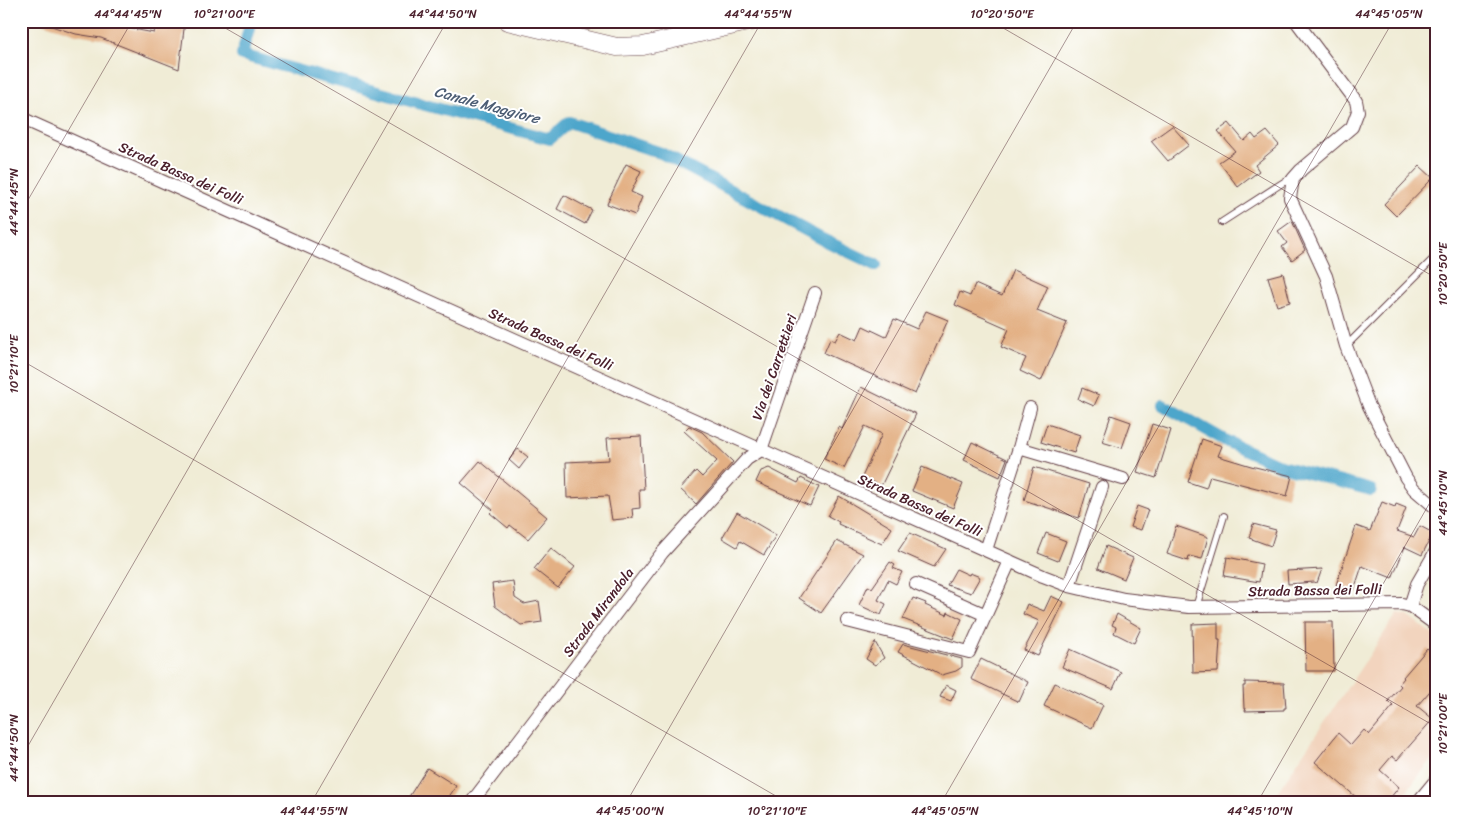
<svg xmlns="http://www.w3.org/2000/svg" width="1457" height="824" font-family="Sriracha,sans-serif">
  <rect width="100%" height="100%" fill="#fff"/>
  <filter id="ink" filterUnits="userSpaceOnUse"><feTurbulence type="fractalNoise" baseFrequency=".02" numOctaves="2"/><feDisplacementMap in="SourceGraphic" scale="10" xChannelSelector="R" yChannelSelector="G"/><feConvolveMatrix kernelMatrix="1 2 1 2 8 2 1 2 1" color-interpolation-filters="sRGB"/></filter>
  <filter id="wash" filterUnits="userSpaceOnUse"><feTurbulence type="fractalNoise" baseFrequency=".0096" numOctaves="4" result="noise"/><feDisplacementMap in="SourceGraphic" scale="20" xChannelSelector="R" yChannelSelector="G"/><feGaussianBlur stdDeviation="1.12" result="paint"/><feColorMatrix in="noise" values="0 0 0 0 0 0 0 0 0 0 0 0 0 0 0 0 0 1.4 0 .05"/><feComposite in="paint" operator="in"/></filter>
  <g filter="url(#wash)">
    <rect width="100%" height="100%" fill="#f0ecd6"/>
    <path fill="#f2d4be" d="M1397,614l11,2 28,21v117l-39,49h-127z"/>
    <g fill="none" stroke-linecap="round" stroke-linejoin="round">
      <path stroke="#4da6cb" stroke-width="12" d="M251,21l-9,34 308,84 19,-17 92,31 161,86 54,26
        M1163,405l65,37 53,24 90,24"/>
    </g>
    <g id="blocks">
      <path fill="#e3b084" d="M42,21h49l63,12 2,-12h29l-6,48 -78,-31 -25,-4 -34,-11z
        M1229,123l15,18 8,-7 4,5 11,-8 12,14 -24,20 4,6 -21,16 -19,-25 16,-11 -17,-20z
        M1172,126l17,19 -21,16 -17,-20z
        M626,164l15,7 -10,21 11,5 -7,18 -28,-11z
        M1420,166l13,12 -37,38 -12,-12z
        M564,195l28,15 -7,14 -28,-15z
        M1292,221l13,29 -13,10 -10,-13 5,-4 -9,-12z
        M1013,270l35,16 -11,25 30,12 -26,58 -21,-10 6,-13 -25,-11 8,-18 -54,-24 5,-13 10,4 5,-12 27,12z
        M1283,273l7,29 -13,4 -9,-29z
        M926,311l22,9 -33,74 -91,-41 6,-14 5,2 5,-9 17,8 6,-14 23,11 8,-18 23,10z
        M861,387l55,27 -35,72 -19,-9 20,-43 -17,-8 -21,42 -20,-9 15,-32 3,2z
        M1082,388l17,7 -5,11 -16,-7z
        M1111,415l20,7 -9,26 -20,-6z
        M1047,424l33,11 -6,18 -33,-11z
        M1152,424l19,6 -15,48 -19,-6z
        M689,426l13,6 31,30 -37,42 -16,-15 16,-18 6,6 15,-16 -33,-30z
        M641,436l3,53h-5l1,19 -8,1 1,9 -21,2 -4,-24 -41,2 -1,-36 43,-2 -2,-22z
        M1202,439l20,7 -4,10 33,10 41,10 -5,20 -77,-20 -4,12 -18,-6z
        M972,442l35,17 -7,18 -36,-17z
        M518,449l10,8 -9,12 -10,-9z
        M480,461l67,56 -19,22 -18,-14 -2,3 -18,-15 3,-3 -32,-27z
        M922,467l41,17 -10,24 -41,-17z
        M1034,467l55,17 -10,34 -55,-18z
        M769,468l29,15 3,-5 18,9 -9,19 -54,-24 5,-11z
        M839,496l53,32 -10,16 -44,-20 1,-2 -11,-6z
        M1382,502l13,5 1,-3 10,4 -9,23 17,6 6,-11 13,7 -11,22 -17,-8 -13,31 -30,-12 -8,24 -18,-5 20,-59 14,5z
        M1137,506l11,4 -7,20 -11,-3z
        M737,512l39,23 -12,20 -24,-14 -3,6 -15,-9z
        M1253,524l23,6 -5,16 -22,-8z
        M1176,526l32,11 -6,22 -13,-3 -1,5 -21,-7z
        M910,533l36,16 -12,18 -36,-16z
        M1046,533l20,8 -8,20 -20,-8z
        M837,541l26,13 -42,59 -22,-15z
        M1106,546l27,12 -9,21 -26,-11z
        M551,548l24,19 -17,21 -24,-19z
        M1227,557l35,7 -3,18 -35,-6z
        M890,562l5,3 -2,3 9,4 -6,12 -8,-4 -10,20 8,4 -5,11 -22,-10 9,-19 4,2z
        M956,569l13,6 1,-2 10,4 -9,16 -24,-8z
        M1322,569l-5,14 -3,-1 -26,2 -1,-13z
        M513,581l2,17 9,6 15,-3 3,21 -21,3 -26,-19 -3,-22z
        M1051,596l13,6 -26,54 -14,-6 15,-29 -16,-7 4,-10 17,7z
        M913,598l13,5 -1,2 22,10 1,-3 14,7 -9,20 -50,-20z
        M1117,614l24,14 -7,15 -20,-10 2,-6 -4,-2z
        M1305,622h28l1,49h-28z
        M1218,623v17h2l-2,32 -25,1 -1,-49z
        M875,642l9,16 -9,7 -9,-6z
        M903,644l59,15v8l-6,4 -14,4 -44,-23z
        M1070,649l51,23 -8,17 -51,-22z
        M1427,649l9,7v28l-19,22 16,13 -36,41 -5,-4 -12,14 19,17 -13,16h-23l-48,-41 23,-29 13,12 13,-15 5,5 24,-29 -5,-5 13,-15 -2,-2 5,-6 -1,-1z
        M981,659l47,23 -9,20 -48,-23z
        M1245,682l39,1 2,25h-2v2l-39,1 1,-3h-2l-1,-22h2z
        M1055,683l48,22 -11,23 -48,-22z
        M946,685l10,5 -5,11 -11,-4z
        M427,768l29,18 -11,17h-40z"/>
    </g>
  </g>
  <g filter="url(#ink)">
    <use href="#blocks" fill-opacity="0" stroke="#633e45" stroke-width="1"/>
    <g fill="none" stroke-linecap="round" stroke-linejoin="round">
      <g stroke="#633e45" stroke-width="8">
        <path id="service" d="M1222,222l65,-42 6,-1
          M1346,346l90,-90
          M1196,607l28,-91"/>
      </g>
      <g stroke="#633e45" stroke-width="14">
        <path id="minor" d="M1296,21l60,80 2,10 -6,16 -51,43 -8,9 -3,19 36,78 20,70 23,60 37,72 8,11 22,19
          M21,118l1022,458 26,10 55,13 65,8 213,-3 8,2 26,19
          M1019,448l104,31
          M986,550l33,-102 11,-40
          M916,584l70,31
          M1069,586l33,-99
          M1410,606l7,-22 19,-33
          M847,621l122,31 41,-91
          M471,803l191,-250 85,-94 14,-9 54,-157
          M1417,803l19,-23"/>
      </g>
      <g stroke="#633e45" stroke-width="19">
        <path id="secondary" d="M507,21l110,26 26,-1 109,-25"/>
      </g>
      <use href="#service" stroke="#fff" stroke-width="6"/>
      <use href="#minor" stroke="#fff" stroke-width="12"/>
      <use href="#secondary" stroke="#fff" stroke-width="18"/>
    </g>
  </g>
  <path fill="none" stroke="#4a1f2b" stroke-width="1" stroke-opacity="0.45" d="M213,21l1223,706M991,21l445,257M21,212l111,-191M21,360l767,443M21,758l426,-737M311,803l451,-782M626,803l451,-782M941,803l452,-782M1257,803l179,-311"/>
  <g text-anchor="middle" stroke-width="4" stroke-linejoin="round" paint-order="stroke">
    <g font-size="14" fill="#4a1f2b" stroke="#fff">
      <text transform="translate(181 173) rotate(24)" y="5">Strada Bassa dei Folli</text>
      <text transform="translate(551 339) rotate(24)" y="5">Strada Bassa dei Folli</text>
      <text transform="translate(774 367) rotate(-71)" y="5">Via dei Carrettieri</text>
      <text transform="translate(920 505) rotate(24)" y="5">Strada Bassa dei Folli</text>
      <text transform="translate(1315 590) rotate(-1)" y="5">Strada Bassa dei Folli</text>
      <text transform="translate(598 612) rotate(-53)" y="5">Strada Mirandola</text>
    </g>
    <g font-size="15" font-style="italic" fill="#4b5c73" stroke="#fff">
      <text transform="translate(487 105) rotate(15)" y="5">Canale Maggiore</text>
    </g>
  </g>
  <rect width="1457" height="824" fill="none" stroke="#fff" stroke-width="55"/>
  <rect x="28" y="28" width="1402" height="768" fill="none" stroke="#4a1f2b" stroke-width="2"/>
  <g font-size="12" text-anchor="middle" fill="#4a1f2b">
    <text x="128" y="18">44°44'45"N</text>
    <text x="224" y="18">10°21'00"E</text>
    <text x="443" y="18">44°44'50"N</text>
    <text x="758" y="18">44°44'55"N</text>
    <text x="1002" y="18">10°20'50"E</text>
    <text x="1389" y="18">44°45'05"N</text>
    <text transform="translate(14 202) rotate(-90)" y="4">44°44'45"N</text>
    <text transform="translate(1443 274) rotate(-90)" y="4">10°20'50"E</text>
    <text transform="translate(14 364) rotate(-90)" y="4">10°21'10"E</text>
    <text transform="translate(1443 503) rotate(-90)" y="4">44°45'10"N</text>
    <text transform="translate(1443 724) rotate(-90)" y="4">10°21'00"E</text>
    <text transform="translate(14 748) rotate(-90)" y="4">44°44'50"N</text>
    <text x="314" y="815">44°44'55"N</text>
    <text x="630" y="815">44°45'00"N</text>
    <text x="777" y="815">10°21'10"E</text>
    <text x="945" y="815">44°45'05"N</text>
    <text x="1260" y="815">44°45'10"N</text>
  </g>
</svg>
